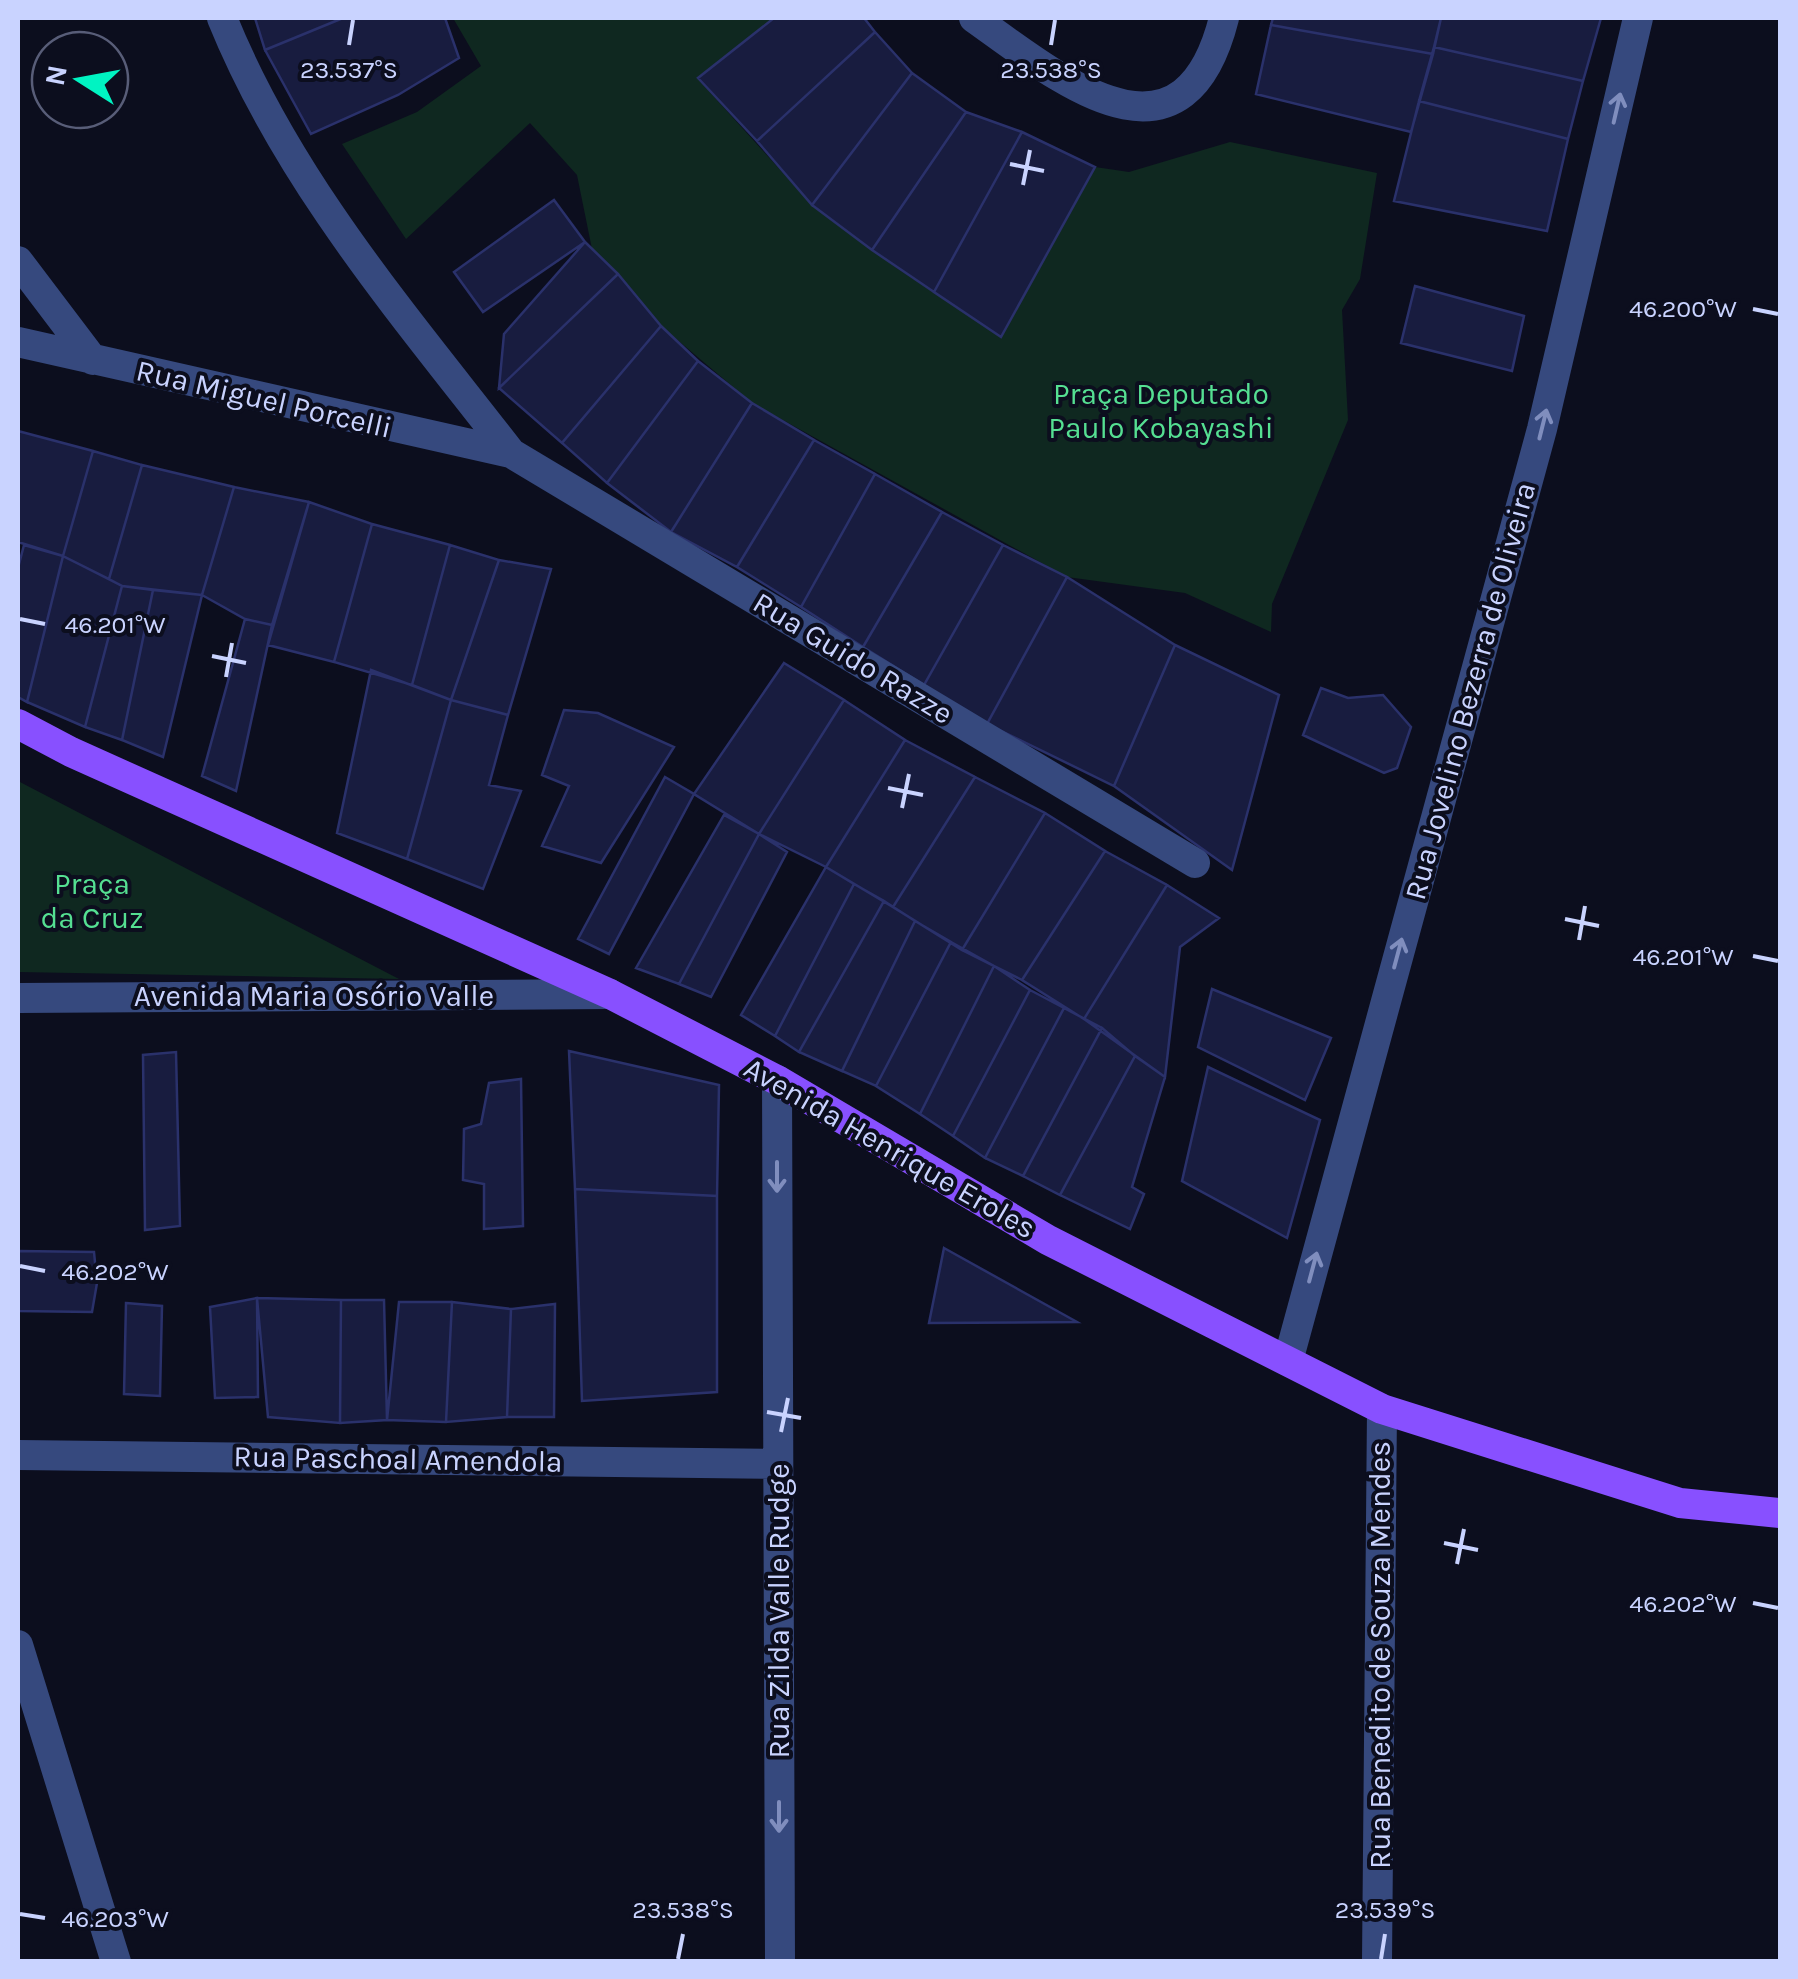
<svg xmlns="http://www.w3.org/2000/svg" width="1798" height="1979" font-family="Karla,sans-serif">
  <rect width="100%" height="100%" fill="#0c0e1e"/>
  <path fill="#0f2820" d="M453,18h321l-76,61 114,126 86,64 103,67 94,-169 34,5 101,-30 147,31 -17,106 -18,31 6,110 -76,184 -1,28 -86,-39 -118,-16 -315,-174 -91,-77 -69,-77 -15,-74 -47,-52 -124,116 -64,-95 75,-32 64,-46z
    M18,781l381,198 -381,-7z"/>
  <path fill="#181c3f" stroke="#2a316b" stroke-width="2.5" d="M255,18h88l-78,32z
    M343,18h102l14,40 -61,37 -87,39 -46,-84z
    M774,18h90l11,14 -118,109 -59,-63z
    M1273,18h168l-8,36 -162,-29z
    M1441,18h160l-18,63 -149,-34z
    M1271,25l162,29 -22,78 -155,-38z
    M875,32l37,41 -100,132 -55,-64z
    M1434,47l149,34 -15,58 -149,-38z
    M912,73l54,39 -94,138 -60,-45z
    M1419,101l149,38 -21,92 -153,-30z
    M966,112l56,20 -88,160 -62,-42z
    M1022,132l73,35 -94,170 -67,-45z
    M554,200l31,42 -102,70 -29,-40z
    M585,242l33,32 -119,114 5,-54z
    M618,274l43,52 -99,117 -63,-55z
    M1415,286l109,30 -12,55 -111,-28z
    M661,326l37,35 -91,122 -45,-40z
    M698,361l54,42 -81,129 -64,-49z
    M752,403l62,37 -77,127 -66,-35z
    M18,431l75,20 -30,105 -45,-14z
    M814,440l61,34 -74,133 -64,-40z
    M93,451l49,14 -33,114 -46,-23z
    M142,465l92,22 -32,108 -80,-9 -13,-7z
    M875,474l67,38 -79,135 -62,-40z
    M234,487l75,15 -37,123 -27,-6 -43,-24z
    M309,502l63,22 -38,138 -66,-17z
    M942,512l61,33 -79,140 -61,-38z
    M372,524l78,21 -38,140 -78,-23z
    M24,545l39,11 -36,146 -9,-5v-129z
    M450,545l49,15 -48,140 -39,-15z
    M1003,545l64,32 -80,147 -63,-39z
    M63,556l59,30 -37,141 -58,-25z
    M499,560l52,9 -43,146 -57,-15z
    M1067,577l108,68 -61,141 -127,-62z
    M122,586l31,4 -31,150 -37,-13z
    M153,590l49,5 -39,162 -41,-17z
    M245,619l27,6 -36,166 -34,-15z
    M1175,645l104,50 -47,175 -118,-84z
    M784,663l60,37 -85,134 -65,-40z
    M371,670l80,30 -44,159 -70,-26z
    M1321,688l27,10 35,-3 28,32 -14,41 -13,5 -81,-38z
    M451,700l57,15 -19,70 32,6 -38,98 -76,-30z
    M844,700l61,40 -79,127 -67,-33z
    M564,710l34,3 76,34 -73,116 -59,-17 27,-60 -27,-11z
    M905,740l70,37 -82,130 -67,-40z
    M665,777l29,17 -85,160 -31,-15z
    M975,777l70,36 -83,137 -69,-43z
    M1045,813l60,38 -83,129 -60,-30z
    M724,815l35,19 -80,150 -43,-16z
    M759,834l28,18 -76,145 -32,-13z
    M1105,851l62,34 -83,134 -62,-39z
    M826,867l28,17 -79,152 -34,-21z
    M854,884l30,17 -85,151 -24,-16z
    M1167,885l52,33 -39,29 -15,130 -81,-58z
    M884,901l31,20 -73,150 -43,-19z
    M915,921l36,21 -75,144 -34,-15z
    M951,942l43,24 -74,148 -44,-28z
    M994,966l36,24 -77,146 -33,-22z
    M1212,989l119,49 -26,62 -107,-53z
    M1030,990l34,18 -79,150 -32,-22z
    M1064,1008l38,20 -79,148 -38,-18z
    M1102,1028l33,28 -75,139 -37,-19z
    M569,1051l150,34 -2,111 -142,-7z
    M176,1052l4,174 -35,4 -2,-175z
    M1135,1056l30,21 -33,110 12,7 -14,35 -70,-34z
    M1208,1067l112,53 -33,118 -105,-57z
    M521,1079l2,147 -39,3v-45l-21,-4 1,-51 17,-5 8,-41z
    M575,1189l142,7v196l-135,9z
    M944,1248l133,74 -148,1z
    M18,1251l76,1 3,31 -5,29 -74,-1z
    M257,1298l84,2 -1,123 -72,-6z
    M257,1298l1,99 -43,1 -5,-91z
    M341,1300h43l3,120 -47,3z
    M399,1302h53l-6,120 -59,-2z
    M452,1302l59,7 -4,108 -61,5z
    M126,1303l36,3 -2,90 -36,-2z
    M555,1304l-1,113h-47l4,-108z"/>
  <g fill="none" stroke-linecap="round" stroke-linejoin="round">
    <path stroke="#36497e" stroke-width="30" d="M222,18c66,163 182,297 289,435
      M974,18c82,58 208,166 250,0
      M18,261l75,99
      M18,342l493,111 684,410
      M18,998l592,-4
      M777,1080l3,882
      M1288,1361l254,-932 96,-411
      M18,1455l760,9
      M18,1645l98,317
      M1377,1962l5,-553"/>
    <path stroke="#8850ff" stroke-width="30" d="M18,724l53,28 539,242 167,86 271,160 334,169 298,94 100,10"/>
  </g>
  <defs><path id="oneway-shaft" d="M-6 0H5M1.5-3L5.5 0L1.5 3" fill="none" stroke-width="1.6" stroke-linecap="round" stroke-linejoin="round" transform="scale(2.5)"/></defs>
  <g stroke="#808ebe">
    <use href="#oneway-shaft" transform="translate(1617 108) rotate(-77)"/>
    <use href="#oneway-shaft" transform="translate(1543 424) rotate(-76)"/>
    <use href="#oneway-shaft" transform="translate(1398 953) rotate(-75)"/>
    <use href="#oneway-shaft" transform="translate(777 1177) rotate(90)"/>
    <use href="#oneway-shaft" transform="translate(1313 1267) rotate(-75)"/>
    <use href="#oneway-shaft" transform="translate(779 1817) rotate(90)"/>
  </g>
  <path fill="none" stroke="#c9d3ff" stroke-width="4" d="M349,45l4,-25M1051,45l4,-25M1010,164l34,7M1023,185l7,-35M1753,309l25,5M20,619l25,5M212,656l34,7M226,677l6,-34M888,788l35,7M902,808l7,-34M1565,919l34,7M1579,940l6,-34M1753,956l25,5M20,1266l25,5M767,1412l34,6M781,1432l7,-34M1444,1543l34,7M1457,1564l7,-35M1753,1603l25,5M20,1914l25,4M678,1959l5,-25M1381,1959l4,-25"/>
  <g text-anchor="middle" stroke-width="8" stroke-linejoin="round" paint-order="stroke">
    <g font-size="30" fill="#55df92" stroke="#0c0e1e">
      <text x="1161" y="404">Praça Deputado<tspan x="1161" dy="34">Paulo Kobayashi</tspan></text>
      <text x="92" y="894">Praça<tspan x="92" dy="34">da Cruz</tspan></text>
    </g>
    <g font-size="30" fill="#c9d3ff" stroke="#0c0e1e">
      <text transform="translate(264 399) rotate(13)" y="10">Rua Miguel Porcelli</text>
      <text transform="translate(853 658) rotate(31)" y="10">Rua Guido Razze</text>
      <text transform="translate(1470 691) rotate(-75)" y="10">Rua Jovelino Bezerra de Oliveira</text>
      <text x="314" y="1006">Avenida Maria Osório Valle</text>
      <text transform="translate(890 1148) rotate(30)" y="10">Avenida Henrique Eroles</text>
      <text transform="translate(398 1459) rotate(1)" y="10">Rua Paschoal Amendola</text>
      <text transform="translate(779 1611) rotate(-90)" y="10">Rua Zilda Valle Rudge</text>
      <text transform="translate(1380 1655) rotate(-90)" y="10">Rua Benedito de Souza Mendes</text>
    </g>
  </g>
  <g font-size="25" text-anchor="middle" fill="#c9d3ff" stroke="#0c0e1e" stroke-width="8" stroke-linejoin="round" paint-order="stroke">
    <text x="349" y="78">23.537°S</text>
    <text x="1051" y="78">23.538°S</text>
    <text x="1683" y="317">46.200°W</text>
    <text x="115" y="633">46.201°W</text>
    <text x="1683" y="965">46.201°W</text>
    <text x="115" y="1280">46.202°W</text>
    <text x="1683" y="1612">46.202°W</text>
    <text x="683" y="1918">23.538°S</text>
    <text x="1385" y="1918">23.539°S</text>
    <text x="115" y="1927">46.203°W</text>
  </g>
  <rect width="1798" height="1979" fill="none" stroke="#c9d3ff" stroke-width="40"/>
  <g transform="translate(80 80) rotate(281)"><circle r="48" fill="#0c0e1e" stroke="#585d78" stroke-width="2.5"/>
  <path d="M0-8L18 38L0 25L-18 38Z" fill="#00f4c2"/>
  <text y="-15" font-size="28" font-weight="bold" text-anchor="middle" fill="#c9d3ff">N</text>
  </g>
</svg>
